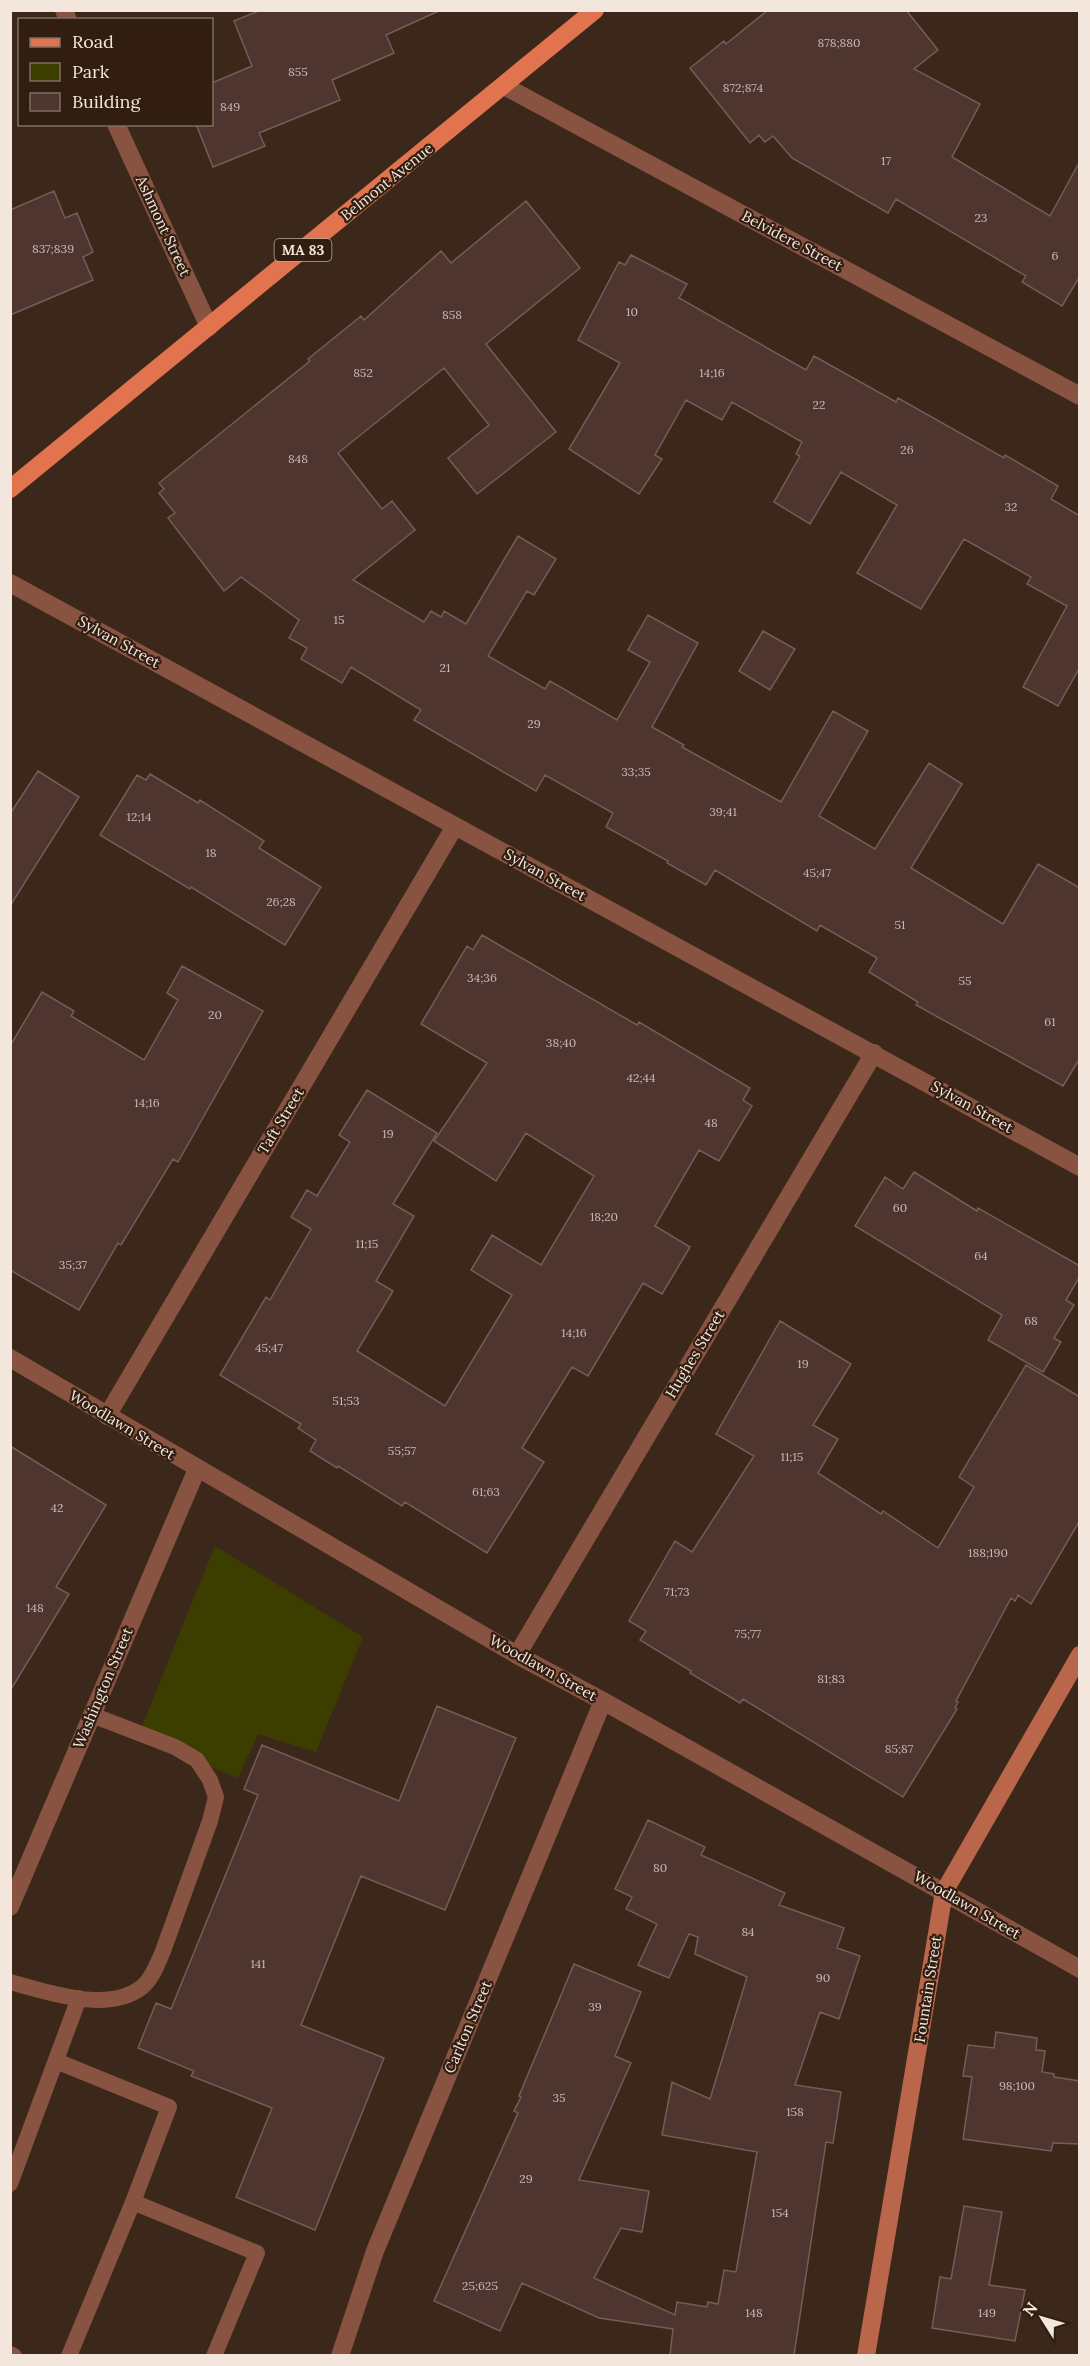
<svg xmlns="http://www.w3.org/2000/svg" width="1090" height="2366" font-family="Lora,serif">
  <rect width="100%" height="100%" fill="#3b281a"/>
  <path fill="#3c3e00" d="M215,1546l148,91 -47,115 -58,-18 -20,44 -100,-42z"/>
  <path fill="#4e3530" stroke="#775c56" stroke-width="1.5" d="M261,10h180l-55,25 8,18 -62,27 8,20 -81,33 6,13 -52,21 -17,-43h16v-41l40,-17 -18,-45z
    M768,10h138l32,40 -24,19 66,35 -28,53 98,59 30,-55v115l-18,30 -40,-24 4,-6 -130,-77 -8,14 -96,-55 -19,-22 -8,6 -6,-7 -9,8 -60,-75 34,-27 2,3z
    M54,191l11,27 12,-5 16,39 -10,5 10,23 -83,35v-105z
    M526,201l54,67 -94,76 70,88 -79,62 -29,-36 41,-33 -45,-57 -106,85 44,56 10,-8 23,29 -62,50 71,42 7,-11 10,6 3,-6 22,13 52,-88 38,23 -22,36 -7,-4 -39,65 57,33 5,-8 67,39 33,-58 -22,-12 20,-35 50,28 -46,84 32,18 -2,2 99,55 52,-91 35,20 -49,85 56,33 54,-86 33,21 -51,84 92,56 35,-60 42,24v170l-17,28 -147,-81 2,-3 -49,-30 8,-14 -57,-33 -3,6 -102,-61 -9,15 -39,-22 1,-2 -62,-34 7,-14 -68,-38 -9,16 -122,-71 7,-10 -70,-43 -9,16 -41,-24 6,-11 -18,-10 10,-18 -58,-43 -17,14 -56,-73 7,-5 -16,-20 5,-4 -5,-6 151,-122 -2,-2 53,-43 3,4 77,-69 10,12z
    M631,255l56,29 -8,14 127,72 8,-14 82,46 2,-4 106,60 1,-3 53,31 -7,13 29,17v151l-22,39 -35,-19 44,-81 -40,-22 4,-7 -67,-38 -43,70 -64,-36 40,-68 -56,-33 -31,52 -36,-22 26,-46 -4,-2 6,-12 -70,-40 -10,18 -36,-20 -31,55 7,4 -23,35 -70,-45 51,-86 -42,-23 41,-78 6,3z
    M763,631l32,18 -25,41 -31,-19z
    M38,771l41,26 -69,109v-92z
    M150,774l48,29 2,-3 64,41 -5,7 62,39 -36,58 -94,-58 -1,2 -90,-54 37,-60 9,5z
    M482,935l155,90 2,-3 111,66 -7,12 9,6 -33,55 -20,-11 -44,76 35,21 -28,47 -19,-11 -55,93 -16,-9 -50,81 22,14 -57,91 -82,-51 -3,4 -64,-40 -1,2 -27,-17 6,-11 -18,-12 3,-4 -81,-49 46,-78 4,3 41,-71 -20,-12 16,-27 10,6 33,-54 -11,-7 28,-45 70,43 -44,71 21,12 -38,65 17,10 -36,60 88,55 67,-111 -41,-25 21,-35 49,30 53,-89 -68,-43 -30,48 -62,-40 53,-78 -66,-39 46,-78 6,4z
    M182,966l81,45 -85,151 -5,-3 -52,86 -3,-2 -39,67 -69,-40v-224l32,-54 32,19 -3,5 73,44 34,-60 -11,-7z
    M914,1172l63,39 1,-3 102,58v10l-14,24 8,5 -20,33 7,4 -18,30 -55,-32 14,-25 -147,-89 30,-49 18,12z
    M780,1321l71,43 -38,61 25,14 -20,34 63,41 2,-3 55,37 36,-61 -15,-10 67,-112 54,32v123l-49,84 -13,-9 -3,6 -4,-3 -55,103 2,1 -3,6 2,1 -54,88 -160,-98 -3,4 -50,-30 1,-2 -51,-31 6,-9 -17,-10 46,-80 17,11 62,-96 -38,-22z
    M10,1446l96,59 -50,82 13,7 -59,97z
    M437,1706l79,32 -71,172 -84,-34 -60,149 83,33 -69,172 -79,-33 36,-89 -81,-32 3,-5 -56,-23 18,-45 15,6 87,-214 -14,-6 18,-44 137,56z
    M648,1820l57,27 -4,8 84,38 -6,12 65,23 -7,20 23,8 -21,63 -19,-7 -25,73 46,7 -8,51 -7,-1 -32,213h-124l3,-26 -74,-11 -77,-35 -22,48 -66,-30 84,-188 -4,-2 7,-14 -2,-1 55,-132 67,28 -26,64 16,7 -52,117 70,11 -7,41 -21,-4 -27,50 81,37 2,-13 30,5 1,-5 10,2 6,-34 12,2 21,-120 -95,-17 10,-53 38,17 37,-122 -52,-23 3,-17 -9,-3 -20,44 -31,-13 19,-41 -31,-15 6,-12 -17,-8z
    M996,2032l41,6 -1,12 9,1 -3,21 12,2v3l26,4v63l-27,-1 -2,8 -88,-12 9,-62 -9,-1 5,-31 26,3z
    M964,2206l38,6 -13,73 36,5 -10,51 -83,-13 8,-51 11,2z"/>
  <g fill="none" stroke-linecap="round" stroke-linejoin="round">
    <path stroke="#885341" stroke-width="16" d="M10,1982c38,10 98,32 132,5 11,-9 16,-25 21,-36l47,-130 6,-24 -6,-17 -13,-20 -22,-13 -83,-32
      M56,2061l113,46 -36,95 124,51 -43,103
      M10,2184l69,-186
      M10,2354l4,2
      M69,2356l64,-154"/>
    <path stroke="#885341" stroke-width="18" d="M64,10l4,10
      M504,86l576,310
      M116,124l93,203
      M10,583l1070,584
      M10,1358l507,297 86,46 477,268
      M107,1416l348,-590
      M517,1655l357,-602
      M10,1907l187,-438
      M340,2356l35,-105 228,-550"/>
    <path stroke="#ba664a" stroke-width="18" d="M866,2356l78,-464 136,-237"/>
    <path stroke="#e1744f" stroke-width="18" d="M10,489l585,-479"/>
  </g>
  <g text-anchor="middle" stroke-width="4.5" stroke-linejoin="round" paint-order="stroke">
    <g font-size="12" fill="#cabab2">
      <text x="839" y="47">878;880</text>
      <text x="298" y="76">855</text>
      <text x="743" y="92">872;874</text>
      <text x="230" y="111">849</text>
      <text x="886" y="165">17</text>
      <text x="981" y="222">23</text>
      <text x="53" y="253">837;839</text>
      <text x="1055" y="260">6</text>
      <text x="632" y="316">10</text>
      <text x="452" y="319">858</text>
      <text x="363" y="377">852</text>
      <text x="712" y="377">14;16</text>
      <text x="819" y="409">22</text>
      <text x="907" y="454">26</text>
      <text x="298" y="463">848</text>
      <text x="1011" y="511">32</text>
      <text x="339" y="624">15</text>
      <text x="445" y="672">21</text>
      <text x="534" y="728">29</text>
      <text x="636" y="776">33;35</text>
      <text x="723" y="816">39;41</text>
      <text x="139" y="821">12;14</text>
      <text x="211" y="857">18</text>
      <text x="817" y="877">45;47</text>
      <text x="281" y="906">26;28</text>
      <text x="900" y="929">51</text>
      <text x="482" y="982">34;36</text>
      <text x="965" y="985">55</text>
      <text x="215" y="1019">20</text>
      <text x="1050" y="1026">61</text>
      <text x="561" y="1047">38;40</text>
      <text x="641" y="1082">42;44</text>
      <text x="147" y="1107">14;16</text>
      <text x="711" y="1127">48</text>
      <text x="388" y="1138">19</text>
      <text x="900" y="1212">60</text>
      <text x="604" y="1221">18;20</text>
      <text x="367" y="1248">11;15</text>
      <text x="981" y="1260">64</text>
      <text x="73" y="1269">35;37</text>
      <text x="1031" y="1325">68</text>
      <text x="574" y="1337">14;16</text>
      <text x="269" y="1352">45;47</text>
      <text x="803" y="1368">19</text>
      <text x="346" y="1405">51;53</text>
      <text x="402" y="1455">55;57</text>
      <text x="792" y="1461">11;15</text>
      <text x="486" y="1496">61;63</text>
      <text x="57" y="1512">42</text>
      <text x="988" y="1557">188;190</text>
      <text x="677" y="1596">71;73</text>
      <text x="35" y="1612">148</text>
      <text x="748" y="1638">75;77</text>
      <text x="831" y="1683">81;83</text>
      <text x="899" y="1753">85;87</text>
      <text x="660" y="1872">80</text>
      <text x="748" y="1936">84</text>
      <text x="258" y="1968">141</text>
      <text x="823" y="1982">90</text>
      <text x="595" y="2011">39</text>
      <text x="1017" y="2090">98;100</text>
      <text x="559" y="2102">35</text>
      <text x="795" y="2116">158</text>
      <text x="526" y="2183">29</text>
      <text x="780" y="2217">154</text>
      <text x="480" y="2290">25;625</text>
      <text x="754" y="2317">148</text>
      <text x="987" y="2317">149</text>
    </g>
    <rect fill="#311e11" stroke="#b9aaa0" stroke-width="1.5" x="274.5" y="239" width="57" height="22" rx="4.5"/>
    <g font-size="14" font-weight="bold" fill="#f3e6dd">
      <text x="303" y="255">MA 83</text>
    </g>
    <g font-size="15" fill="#f3e6dd" stroke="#311e11">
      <text transform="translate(387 182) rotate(-39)" y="5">Belmont Avenue</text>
      <text transform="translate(163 226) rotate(65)" y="5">Ashmont Street</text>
      <text transform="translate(792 241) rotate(28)" y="5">Belvidere Street</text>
      <text transform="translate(119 642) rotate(29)" y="5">Sylvan Street</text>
      <text transform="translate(545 875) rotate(29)" y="5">Sylvan Street</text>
      <text transform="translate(972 1107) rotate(29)" y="5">Sylvan Street</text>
      <text transform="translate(281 1121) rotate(-59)" y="5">Taft Street</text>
      <text transform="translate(695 1354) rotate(-59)" y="5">Hughes Street</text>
      <text transform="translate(122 1425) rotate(31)" y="5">Woodlawn Street</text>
      <text transform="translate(543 1668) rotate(29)" y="5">Woodlawn Street</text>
      <text transform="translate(103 1688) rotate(-67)" y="5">Washington Street</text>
      <text transform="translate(967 1905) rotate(30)" y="5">Woodlawn Street</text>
      <text transform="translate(928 1989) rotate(-81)" y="5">Fountain Street</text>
      <text transform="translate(468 2027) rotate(-67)" y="5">Carlton Street</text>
    </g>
  </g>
  <rect width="1090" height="2366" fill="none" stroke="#f3e6dd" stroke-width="24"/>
  <rect x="18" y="18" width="195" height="108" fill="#311e11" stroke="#7f6e63" stroke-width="1.5"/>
  <rect x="30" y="38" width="30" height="9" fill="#e1744f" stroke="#7f6e63" stroke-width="1.5"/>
  <text x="72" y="48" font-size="18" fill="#f3e6dd">Road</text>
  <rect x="30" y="63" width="30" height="18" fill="#3c3e00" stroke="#7f6e63" stroke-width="1.5"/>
  <text x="72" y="78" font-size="18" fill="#f3e6dd">Park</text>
  <rect x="30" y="93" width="30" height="18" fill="#4e3530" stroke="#7f6e63" stroke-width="1.5"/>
  <text x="72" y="108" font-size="18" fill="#f3e6dd">Building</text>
  <g transform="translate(1042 2318) rotate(307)" stroke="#311e11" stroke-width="4.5" paint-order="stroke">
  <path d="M0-4.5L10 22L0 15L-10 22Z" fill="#f3e6dd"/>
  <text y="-9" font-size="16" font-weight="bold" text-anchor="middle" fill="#f3e6dd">N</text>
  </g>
</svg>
